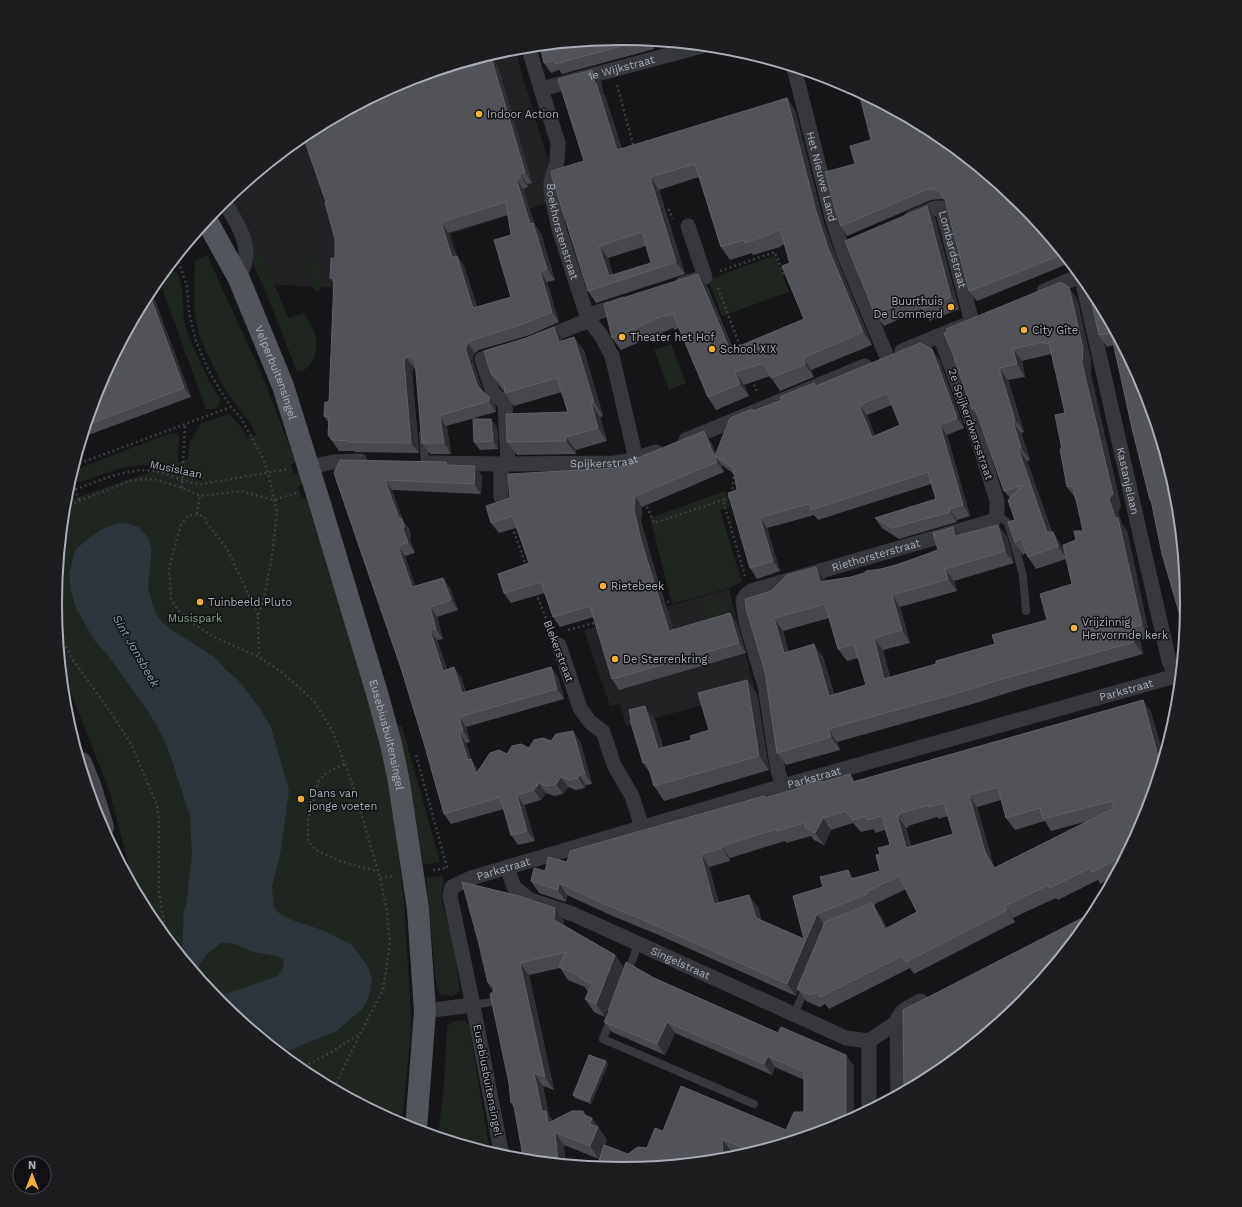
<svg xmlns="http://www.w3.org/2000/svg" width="1242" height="1207" font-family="'Work Sans',sans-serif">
  <rect width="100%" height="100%" fill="#161618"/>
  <path fill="#222225" d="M517,48l1,13 31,102 2,39 -100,32 10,32 -84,24 -115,-6 -8,-19 -16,-49 -8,-19 77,-64 98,-52 106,-32z
    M729,589l26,102 -129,35 -6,-22 -10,2 -26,-76z"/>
  <path fill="#1e261f" d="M234,199l31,62 23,57 15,-5c5,7 12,16 13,25 2,14 -3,32 -19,34l-1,-2 -13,-35 -26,-64z
    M207,255l55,120 34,88 -5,1 3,10 6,-1 3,11 -5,3 4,11 4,-1 68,216 17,79 13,110 6,97 1,32 -9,93 -95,-50 -86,-71 -70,-86 -16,-28 -26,-99 -47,-120 -6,-67 10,-102 96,-33c-27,-9 -56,6 -81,14 -8,-1 -12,-6 -6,-12l95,-37 6,1 3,3 -1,25 9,-3 3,-17 11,-19 28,-9 14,15 4,9 9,-3 -2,-6 -29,-39 -18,-36 -8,-19 -5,-25 1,-49z
    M775,255l14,37 -67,24 -14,-36z
    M314,258c11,5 9,21 6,31l-4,2c-8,-8 -9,-19 -8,-30z
    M169,269l8,4c9,18 4,32 8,51 2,10 7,19 11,29 7,16 14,32 25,46l-2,7 -5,3h-8l-47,-129 8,-10z
    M671,344l15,39 -17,7 -15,-40z
    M725,491l5,15 -10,4 22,72 -12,5v1l-58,16 -22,-86z
    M728,594l7,22 -29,8 -7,-21z
    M398,726h4l38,136 -17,3 -12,-80z
    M443,876l1,7 -3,14 13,50 6,44 -7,5 -13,-2 -4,-13 -10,-104z
    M459,1020l6,1 4,4 21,127 -52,-16 6,-53 3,-57 4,-3z"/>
  <path fill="#2c353c" d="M120,523l9,1 10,3 9,11 3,10v10l-3,30 4,15 6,15 12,11 43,27 13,14 12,10 21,27 12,20 18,64 -9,64 -8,32 2,20 5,6 13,7 30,10 30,15 14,19 3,6 3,10 -2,12 -3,9 -5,8 -25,22 -53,21h-3l-60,-49 -7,-9 8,1 56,-19 5,-8 1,-8 -7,-4 -24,-4 -21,-9h-11l-14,11 -8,11 -1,10c-4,-5 -10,-10 -13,-15 -5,-11 0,-36 -2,-49l3,-4 6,-52 -2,-39 -23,-70 -11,-22 -13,-20 -37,-51 -12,-13 -18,-32 -5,-17 -2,-18 7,-24 12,-10 16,-11z"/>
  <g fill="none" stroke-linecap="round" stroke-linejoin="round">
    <path stroke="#3d3f44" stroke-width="2.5" stroke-dasharray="2 3" stroke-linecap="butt" d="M617,85l17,63
      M663,211l6,-1 4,9
      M177,257l10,29 2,27 7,28 12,28 12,21 11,17 10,11 22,40 5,15 9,38 -5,45 -9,46 -5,13 1,42
      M720,271l55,-19 9,24 4,-1
      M718,288l23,61
      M752,380l5,12
      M75,465l156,-58
      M70,480l10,21
      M182,488l3,-64
      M66,493c25,-9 62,-27 89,-22 16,3 31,13 47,13l87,-15
      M732,494l2,-21
      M730,497l-7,3 22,76
      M645,502l9,21 69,-23
      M65,507l64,-26 14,-2 14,1 25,8 18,8 40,-5 34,9 22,-7
      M197,514l3,-18
      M512,527l14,38
      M536,593l15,38
      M662,603l9,-2
      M258,615l-31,-66 -20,-26 -3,-6 -7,-3 -9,2 -7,9 -8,28 -4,16 2,29 7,12 10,10 24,16 47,21 24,16 31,28 19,31 21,57 26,89 7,34 3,31 -7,47 -23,44 -26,54
      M58,628l6,15 9,17 39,54 19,30 26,61 2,17v70l7,44
      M568,630l30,-8
      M416,755l32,116
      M344,764l-17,9 -8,7 -11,40v21l8,9 24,11 20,6 18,4
      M433,870l14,-2
      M380,878l13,-2
      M299,1067c18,-4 44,-23 60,-33"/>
    <path stroke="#37383d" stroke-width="8" d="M423,434l2,29
      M997,514l11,9 9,30 6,23 3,35
      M627,975l11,-31
      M473,1005l25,-4
      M794,1015l12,-29
      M612,1016l-9,23 151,65"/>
    <g stroke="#37383d" stroke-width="15">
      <path id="s1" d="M531,47v9l10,33 17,54 -1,19 -6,19v11l8,37 29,90 13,16 11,21 24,103"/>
      <path id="s2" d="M794,68l39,153 11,33 43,103"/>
      <path id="s3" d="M541,89l161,-43"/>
      <path d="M224,201c10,18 26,39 21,60 -1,6 -4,12 -6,18"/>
      <path id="s4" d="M911,218l24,-10h6l2,4 29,110"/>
      <path id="s5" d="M1082,279l87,382 10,21"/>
      <path d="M682,284l23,-7 -17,-51"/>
      <path d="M1044,291l36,-15"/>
      <path d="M586,316l37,-12"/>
      <path d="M540,340l39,-16 10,-2"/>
      <path d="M902,351l61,-25"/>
      <path d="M504,352l-22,7 11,34 12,10 3,61"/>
      <path d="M686,440l179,-74"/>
      <path id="s6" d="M428,463l73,1 113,-1 14,-2 28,-9"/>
      <path d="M501,464v33"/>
      <path d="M308,467l26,-5 26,-1"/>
      <path d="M559,645l21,63 10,14 13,10 11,33 18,31 10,31"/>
      <path id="s7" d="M783,786l-5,-15 -13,-85 -19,-64 -3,-22 3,-5 5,-4 242,-70 4,-7v-13l-20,-65 -37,-100"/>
      <path id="s8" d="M507,867l7,20 16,13 43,14 273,124 23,3"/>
      <path d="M425,1011l48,-6"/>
      <path d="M869,1041v68"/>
      <path d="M869,1041l28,-19"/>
      <path d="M898,1094l-1,-72c2,-12 14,-16 24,-21"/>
      <path id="s9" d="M502,1156l-29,-151 -23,-109 2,-9 19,-9 312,-92 396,-111"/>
    </g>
    <path stroke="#45474d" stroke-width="22" d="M81,763l9,22 13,42"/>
    <path stroke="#53555c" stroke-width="22" id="s10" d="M207,221l32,58 44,107 37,118 57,189 14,51 8,38 19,127 7,102 -9,118"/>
  </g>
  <path fill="#47494d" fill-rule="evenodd" d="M621,38l34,3 -3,1 2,7 -92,25 -3,-4 -8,3 -7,-10z
    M489,55v2h2l7,10 34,116 -5,1 1,3 -5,2 11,34 7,11 14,46 -8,2 12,40 -29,13 -51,15 -4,3 -2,4v5l10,30 6,5 7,10v5l-50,14 1,2 4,26h-21l-8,-11 -6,-76 -2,1 -2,4 7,81 -64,-1 -1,-1h-15l-11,-16v-13l-4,-6 5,-14 5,-119 -4,-5 5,-20v-19l-9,-37 79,-121zM508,215l3,20v62l-34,10 -13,-41 -7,-10h-1l-8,-23z
    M601,82l2,11 2,3 17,53 165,-51 8,12 29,114 12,33 36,88 -61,25 3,7 -34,14 -10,-15 -26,9 5,11 -33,14 -8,-13 -29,-69 -5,2 -1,-2 -52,22 -9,-12 86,-64 9,12 26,63 71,-30 -20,-75 -4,3 -27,8 -1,-2 -22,7 -9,-13 -22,-70 -40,13 26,84 -89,29 -8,-12 -4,-130zM646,246l5,17 -38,12 -5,-17z
    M871,140l150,64 39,48 5,13 -88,36 -1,-1 -7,-9 -24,-91 -4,-1 -10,1 -84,36 -6,-10 14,-62z
    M935,218l24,91 -29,12 -8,-12 -38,17 -9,-12z
    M1088,288l56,99 7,115 -1,-2 -36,-155 -7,2 -8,-12z
    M151,290l40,107 -108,40 16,-50z
    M1077,299l14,62v14l30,132 -3,5 4,12 5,7 23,107 -10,2 3,14 -133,38 -34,11 -139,39 3,8 -54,15 -9,-12 -6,-162 45,-24 9,12v2l26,-4 48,-13 39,-14 15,-23 6,8 39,-10 9,12 7,26 -60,18 3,10 -57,16 10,36 -27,7 7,27 46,-13 59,-20 52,-24 25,-36 -6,-25 -30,10 -8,-12 -2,-4 -3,2 -8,-12v-23l-5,-22 -6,-7 -25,-73 -7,-9 -17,-50zM1051,354l1,2 13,57 -3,36 5,38 9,12 7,32 -17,25 -5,-11 -8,-13h-1l-25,-71 3,-1 -9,-27 3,-1 -16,-52 17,-3 -3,-16zM829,618l9,31 9,12 11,-3 8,27 -32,9 -11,-37 -34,-5 -6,-21z
    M574,337l10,14 19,65 -3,1 7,24 -31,9v4l-59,1 -10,-13 61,-30 -6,-20 -48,14 -9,-13 -1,-2 -3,-3 -10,-14 73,-34z
    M939,359l25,69 -17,7 23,81 -13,4v2l-58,17 -17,-11 -7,-10 61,-19 -5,-15 -113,36 -4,-5 -25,7 -22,6 13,43 -23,8 -7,-11 -16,-94 -11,-8 -2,-2 3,8 -82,35 -1,14 8,29 24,80 57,-17 7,11 9,29 -127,37 -7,-11 -18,-62 -34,10 -7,-10 -8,-24 -34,10 -7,-10 25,-30 -13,-35 -17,5 -8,-10 127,-55 13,-2 80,-24 5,11 36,-44 1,2 29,-11 32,-17 2,3zM892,405l8,20 -25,11 -8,-21z
    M497,427l1,22 -18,1 -6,-8z
    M446,462l2,3 34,11 -1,18 -89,-4 11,31 6,8 2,7 -1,4 5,13 -10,3 10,30 28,-8 7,10 8,22 -21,7 6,22 -6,1 10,30 14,7 5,15 85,-25 7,10 6,22 -98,28 4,15 -4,1 5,16 7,11 29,-16 22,-6 22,-7h29l12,43 -6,1 -1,3 -9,2 -8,-3 -5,7 -9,2 -8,-3 -5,7 -17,5 11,36 -17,4 -7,-10 -7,-26 -53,15 -7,-10 -20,-71 -23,-75 -67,-195z
    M747,680l10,14 12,76 -105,31 -10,-15 -4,-13 -7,-10 12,-43 8,27 28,-7 18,-10z
    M1143,700l8,12 12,43 -20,65 -30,57 -13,7 -2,-4 -40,20 -2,-2 -43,20 2,4 -101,52 -4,-6 -81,41 -4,-5 -5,3 -14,-6 -8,-11 -2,6 -142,-63 -39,-16 -48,-22 -1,7 -27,-9 -8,-12 14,-10 22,-9 199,-64 57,-16 32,-1zM1001,800l5,18 9,12 30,-9 6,10 37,-10 -93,47 -2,-4 -16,-57zM948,816l5,18 -42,12 -5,-18 3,-1 -1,-1 29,-9 1,2zM853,823l8,9 12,-3 3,4 9,-3 5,15 -10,9v17l-87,25 11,43 -43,-19 -3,-13 -39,-4 -10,-36 21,-6v-3l55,-17 1,2 25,-7 3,4 10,5 7,-15zM906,889l11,23 -30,16 -7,-13 -6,-9h1v-2z
    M564,921v4l51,30 8,12 -18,50 -11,-5 -9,-13 4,-7 -2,-1 -2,-4 -17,-7 -8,-12 -31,7 25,115 -11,-4 6,30 4,5 30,-10 4,5 5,2 15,22 -2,5 23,9 19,-6 16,-17 123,-1 18,-18v-32l-29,-13 -3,8 -97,-42 -10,22 -53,-23 -8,-10 5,-10 -1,-1 46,-33 200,88 -17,60 -95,29 -12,-5v8l-109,11 -24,-2 2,-8 -35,-14h-43l-7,-38 -3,-4 -2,-20 -16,-92 -5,-8z
    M608,1064l-17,40 -16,-6 -2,-3z"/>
  <path fill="#2f3033" d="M649,41h3l2,8z
    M489,55l4,14 -8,-12z
    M491,57l7,10 34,116 -7,-11z
    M592,70l9,12 2,11 2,3 21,67 -9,-13 -22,-66z
    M787,98l8,12 29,114 12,33 36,88 -9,-13 -36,-87 -11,-34z
    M520,173l7,11 1,3 -7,-10z
    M650,177l9,13 26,84 -9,-12z
    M516,178l7,11 11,34 7,11 14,46 -8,-11 -17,-45z
    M927,206l8,12 24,91 -8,-12z
    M441,222l7,11 12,34 -8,-10z
    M1054,244l6,8 5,13 -7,-9z
    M599,246l9,12 7,24 -6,-6z
    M457,256l7,10 16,53 -7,-11z
    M540,271l7,11 12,40 -7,-10z
    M698,274l9,12 31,77 -8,-13z
    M1069,287l8,12 14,62v14l30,132 -3,5 4,12 5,7 23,107 -8,-13 -27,-108 -6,-18 -27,-136z
    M151,290l40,107 -7,-9 -35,-95z
    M554,327l10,13 -5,2z
    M574,337l10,14 19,65 -9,-14z
    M468,343l7,10 -2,4v5l11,34 -7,-11 -11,-34v-4z
    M932,349l7,10 25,69 -7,-10z
    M1013,349l9,12 3,16 -8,-13z
    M406,357l8,11 -2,4 7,81 -8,-10 -7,-81z
    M803,358l8,12 3,7 -9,-13z
    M999,368l9,12 16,52 -9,-12z
    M735,372l9,13 5,11 -9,-12z
    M489,397l7,10v5l-7,-11z
    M591,403l9,14 7,24 -9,-13z
    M859,405l8,10 12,32 -7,-10z
    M438,416l2,3v-2l7,11 4,26 -7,-11z
    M491,419l6,8 1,22 -5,-8z
    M1013,421l8,12 9,27 -9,-12z
    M940,425l7,10 23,81 -7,-11z
    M704,431l7,11 7,16 -3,-2 6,8 3,8 -7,-10z
    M566,437l10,13v4l-10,-13z
    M1018,448l9,13 29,84 -9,-13z
    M475,466l7,10 -1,18 -7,-10z
    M385,480l7,10 11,31 6,8 2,7 -1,4 5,13 -7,-11z
    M635,496l7,11 -1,14 8,29 27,91 -7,-10 -28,-91 -7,-30z
    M949,509l8,11v2l-7,-10z
    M760,518l7,10 13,43 -7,-10z
    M998,525l9,12 7,26 -9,-12z
    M953,527l9,12 -7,-3z
    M1053,532l8,13 5,13 -8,-12z
    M398,546l7,10 14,41 -7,-10z
    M816,567l9,12 4,16 -9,-13z
    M945,569l9,12 3,10 -9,-12z
    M443,578l7,10 8,22 -7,-10z
    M892,595l8,12 10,36 -8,-13z
    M430,607l7,10 6,22 -7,-10z
    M730,613l7,11 9,29 -7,-10z
    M774,618l9,13 10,35 -9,-13z
    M1131,628l9,12 3,14 -9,-12z
    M430,630l7,10 13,41 -7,-10z
    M874,638l9,12 10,41 -9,-12z
    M814,644l9,13 15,51 -9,-12z
    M454,667l7,10 8,26 -7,-10z
    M551,667l7,10 6,22 -7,-10z
    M747,680l10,14 12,76 -10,-14z
    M1143,700l8,12 12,43 -3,9z
    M645,706l10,14 13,43 -10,-14z
    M459,717l7,10 4,15 -7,-11z
    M828,729l9,13 3,8 -9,-13z
    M573,731l7,10 12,43 -7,-10z
    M459,732l7,11 6,18 -1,-2 7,11 -2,4 -8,-14z
    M850,774l9,12 -6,-4z
    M579,775l7,10 -1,3 -7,-10z
    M561,777l7,10 -5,7 -7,-10z
    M539,783l7,10 -5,7 -7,-10z
    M517,795l7,10 11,36 -8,-10z
    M969,795l8,12 16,57 9,17 -8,-13 -9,-16z
    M900,813l8,13 1,1 -9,-12z
    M897,815l9,13 8,32 -8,-12z
    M823,818l8,12 -7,15 -9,-12z
    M721,846l9,12v3l-8,-13z
    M701,854l8,13 14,50 -9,-13z
    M848,870l8,12 -5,-3z
    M559,883l8,12 -1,7 -8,-12z
    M749,895l9,12 6,23 -8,-12z
    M872,903l8,12 14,26 -9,-12z
    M1005,906l8,12 2,4 -8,-12z
    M555,908l9,13 -1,12 -9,-13z
    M817,914l8,12 -28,63 1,1 -2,6 -9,-12z
    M615,955l8,12 -18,50 -9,-13z
    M520,963l9,12 25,115 -9,-13z
    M667,1022l8,11 -10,22 -8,-11z
    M846,1055l8,11v51l-8,4z
    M768,1056l7,11 -3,8 -8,-11z
    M606,1061l2,3 -17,40 -2,-3z
    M534,1073l9,13 6,30 6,8v8l9,13 2,19 -8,-1 -10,-40 -6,-12z
    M583,1111l8,10 1,-3 15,22 -8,19 -9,-13z
    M722,1139l8,11v8l-7,1z"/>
  <path fill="#525359" stroke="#5f6168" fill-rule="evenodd" d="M621,38l23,2 -89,24 -1,-4 -10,3 -4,-17z
    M485,57l1,1 5,-1 34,115 -5,1 1,4 -5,1 14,46 3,-1 14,46 -7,2 12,41 -29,12 -51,16 -4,3 -2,4v4l11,34 3,4 9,8v4l-51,15v2l2,-1 4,26h-22l-7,-82 -1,-3 -5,-2 -3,1 -2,5 7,81 -64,-1 1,-1 -16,-1 -4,-5 1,-18 -5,-1 1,-14h4l5,-124h-4l1,-20h4v-19l-10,-36 1,-1 -23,-66 4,-3 98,-52zM506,202l5,33 -17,5 17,57 -38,11 -16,-52 -5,1 -11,-35z
    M592,70l3,14 1,-1 21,67 170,-52 29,113 11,34 36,87 -60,26 2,6 -34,14 -7,-15 -29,9 5,12 -32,13 -35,-83 -7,3 -1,-2 -53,23 -8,-34 94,-30 32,76 74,-31 -22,-53 8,-3 -10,-34 -9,5 -26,9 -1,-3 -23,7 -26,-83 -45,13 26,85 -88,29 -37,-117v-3l33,-10 -26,-82zM642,232l9,31 -42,13 -10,-30z
    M859,93l76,40 86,71 33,40 4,12 -88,35h-1l-24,-91 -6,-9 -5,-2 -9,1 -84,36 -6,-17 -10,-37 30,-8 -5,-18 21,-6z
    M927,206l24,91 -29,12 -6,-13 -41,18 -30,-73z
    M1061,282l8,5 14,61 -1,15 31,131 -4,5 6,18 3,1 24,107 -11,3 3,14 -132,37 -34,11 -140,39 3,8 -54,16 -12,-81 -19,-64 -1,-9 26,-8 16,-16 29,-8 4,15 31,-5 13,-4 2,-2 15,-2 18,-5 39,-14 -5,-17 20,-6 2,9 43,-11 7,26 -60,18 3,10 -56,16 10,35 -28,8 10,41 52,-15v-3l59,-17 -3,-9 55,-15 -7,-26 32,-10 -9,-39 13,-5 -2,-9h9l-10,-45 -6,1 -7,-38h2l-7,-34 10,-2 -16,-70 -5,1 -1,-2 -30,7 4,15 -18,4 16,52 -2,1 8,27h-3l29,84h6l5,14 -30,11 -7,-19 -6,5 -7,-21 7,-2 -7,-20 15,-15 -19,6 -28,-80 -1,-3 -3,1 -18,-51 1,1 -11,-26 4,-2 -2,-2zM825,604l13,45 16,-5 12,41 -37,11 -15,-52 -30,9 -10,-35z
    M1088,286l3,4 53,97 32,106 10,111 -2,25 -22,-75 -11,-54h-1l-18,-72 -21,-95 -12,2 -11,-47z
    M149,293l35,95 -97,37 12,-38z
    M554,327l5,15 15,-5 20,65 -3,1 7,25 -32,9v4l-59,1 -1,-28 62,-2 -11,-34 -52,15 -1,-8 -13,-11 -7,-23 42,-13z
    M920,343l12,6 25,69 -17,7 23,80 -14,4 1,3 -58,16 -17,-10 61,-19 -8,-27 -117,38 -2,-6 -27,7 -22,7 13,43 -23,7 -22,-75 9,-3 -4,-22 -18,-12 15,-38 22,-9 1,2 29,-11 -2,-3 4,-2 30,-12 2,3zM887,393l13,32 -28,12 -13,-32z
    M473,419h18l2,22 -19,1z
    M704,431l13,31 -82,34 -1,14 7,30 28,91 61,-18 9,30 -127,36 -22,-73 -37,11 -12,-35 -37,11 -6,-19 31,-11 -16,-47 -22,7 -5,-17 24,-8 -2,-24 110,-6v-1l13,-1 -1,-5z
    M340,460l106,2 1,3 28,1 -1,18 -89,-4 13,36 4,3 2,7 -1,4 5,12 -10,4 14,41 31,-9 8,22 -21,7 6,22 -6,1 13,41 11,-4 8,26 89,-26 6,22 -98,28 4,14 -4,1 9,28 3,-1 5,15 14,-21 9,-3 8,4 5,-8 9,-2 8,4 5,-8 9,-2 8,3 5,-7 17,-3 12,43 -6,1 -1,3 -9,2 -8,-3 -5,7 -9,2 -8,-3 -5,7 -17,5 10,36 -16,4 -11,-38 -56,17 -20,-71 -23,-75 -67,-195z
    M747,680l12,76 -105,30 -7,-24 -4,1 -13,-43 1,-1 -2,-9 16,-4 13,43 33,-9 -1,-4 19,-6 -11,-37z
    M1143,700l17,64 -17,56 -18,35 -33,17 -2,-4 -40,20 -2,-3 -43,21 2,4 -101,52 -4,-6 -82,41 -3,-5 -6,3 -14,-6 28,-67 47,-19 13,26 32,-17 -18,-36 -33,16 1,2 -50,20 -30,70 -141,-63 -39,-16 -48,-22 -1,7 -27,-9 3,-13 11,3 3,-14 19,5 3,-11 194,-55 1,2 31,-9 19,-8 8,1 27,-8 3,8zM998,787l8,31 34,-10 3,11 69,-18 2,7 -120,60 -9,-16 -16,-57zM944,803l9,31 -47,14 -9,-33h3v-2l29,-8v2zM845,811l8,9 13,-4 1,4 15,-4 8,29 -12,3 2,6 -4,1 4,16 -29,8 -3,-9 -28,7 3,10 -30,9 11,43 -48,-21 -7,-23 -35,9 -13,-50 21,-6 -1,-2 56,-17v2l27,-8 2,5 9,5 8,-15z
    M462,882l57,14 36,12 -1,12 61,35 -19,49 -11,-5 7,-15 -13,-6 1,-2 -21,-9 7,-15 -46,11 25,114 -11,-4 8,38h4l2,12 24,-12h11l1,4 8,3 -2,6 8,3 -8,19 -35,-14 3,31 -35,-4 -2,-14 -8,-44 -2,2 -2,-20 -19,-89 4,-3v-4l-3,-4h-3l-9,-39z
    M1094,912l-3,6 -70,86 -86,70 -31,16 -1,-80z
    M626,962l28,16 124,55 3,-6 65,28v66l-9,5 -84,26 -31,-13 1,20 -98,10v-2h-28l7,-22 24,9 10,-7 9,1 8,-20 8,3 18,-45 105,44 8,-18h10v-40l-36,-16 -4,8 -97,-42 -10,22 -53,-22 5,-11h-1z
    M589,1055l17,6 -17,40 -16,-6z"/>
  <g fill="#f2b134" stroke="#111113" stroke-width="1.5">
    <circle cx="479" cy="114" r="4"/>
    <circle cx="951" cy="307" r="4"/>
    <circle cx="1024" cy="330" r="4"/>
    <circle cx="622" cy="337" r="4"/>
    <circle cx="712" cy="349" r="4"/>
    <circle cx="603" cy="586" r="4"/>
    <circle cx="200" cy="602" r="4"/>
    <circle cx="1074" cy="628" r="4"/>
    <circle cx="615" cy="659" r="4"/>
    <circle cx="301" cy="799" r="4"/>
  </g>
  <g text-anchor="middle" stroke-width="3" stroke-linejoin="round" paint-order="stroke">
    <g font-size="11" fill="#a8adb8" stroke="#111113">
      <text dy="4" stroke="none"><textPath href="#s3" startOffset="83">1e Wijkstraat</textPath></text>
      <text dy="4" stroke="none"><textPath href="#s2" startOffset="112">Het Nieuwe Land</textPath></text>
      <text dy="4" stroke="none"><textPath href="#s1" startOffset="191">Boekhorstenstraat</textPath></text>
      <text dy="4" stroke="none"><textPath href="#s4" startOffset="75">Lombardstraat</textPath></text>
      <text dy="4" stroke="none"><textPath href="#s10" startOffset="167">Velperbuitensingel</textPath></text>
      <text transform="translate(971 424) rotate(71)" y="4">2e Spijkerdwarsstraat</text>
      <text dy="4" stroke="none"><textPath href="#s6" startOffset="176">Spijkerstraat</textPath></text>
      <text transform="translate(176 469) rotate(12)" y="4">Musislaan</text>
      <text dy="4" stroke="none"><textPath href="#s5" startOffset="207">Kastanjelaan</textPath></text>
      <text dy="4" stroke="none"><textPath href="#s7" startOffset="333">Riethorsterstraat</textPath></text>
      <text transform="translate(559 651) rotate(69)" y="4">Blekerstraat</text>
      <text dy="4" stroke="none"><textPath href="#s9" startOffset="977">Parkstraat</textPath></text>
      <text dy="4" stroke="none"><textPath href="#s10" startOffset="546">Eusebiusbuitensingel</textPath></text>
      <text dy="4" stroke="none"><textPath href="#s9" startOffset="653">Parkstraat</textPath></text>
      <text dy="4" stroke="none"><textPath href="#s9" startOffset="329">Parkstraat</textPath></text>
      <text dy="4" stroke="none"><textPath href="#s8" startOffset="205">Singelstraat</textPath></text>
      <text transform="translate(488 1080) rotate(79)" y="4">Eusebiusbuitensingel</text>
    </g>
    <g font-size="11" fill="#a8adb8" stroke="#111113" text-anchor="start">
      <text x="487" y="118">Indoor Action</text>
      <text x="943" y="305" text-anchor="end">Buurthuis<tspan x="943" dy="13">De Lommerd</tspan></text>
      <text x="1032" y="334">City Gîte</text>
      <text x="630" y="341">Theater het Hof</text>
      <text x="720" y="353">School XIX</text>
      <text x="611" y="590">Rietebeek</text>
      <text x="208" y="606">Tuinbeeld Pluto</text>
      <text x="1082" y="626">Vrijzinnig<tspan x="1082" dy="13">Hervormde kerk</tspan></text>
      <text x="623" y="663">De Sterrenkring</text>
      <text x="309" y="797">Dans van<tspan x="309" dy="13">jonge voeten</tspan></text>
    </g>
    <g font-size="11" fill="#7fa381" stroke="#111113">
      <text x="195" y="622">Musispark</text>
    </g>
    <g font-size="12" font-style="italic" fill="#7f9bb3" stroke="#111113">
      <text transform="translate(136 651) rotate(60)" y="4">Sint Jansbeek</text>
    </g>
  </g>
  <path d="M0 0H1242V1207H0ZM620 45H622A558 558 0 0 1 1180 603V604A558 558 0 0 1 622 1162H620A558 558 0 0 1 62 604V603A558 558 0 0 1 620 45Z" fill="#1d1d20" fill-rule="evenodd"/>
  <path fill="none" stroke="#a8adb8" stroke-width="2" d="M620 45H622A558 558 0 0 1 1180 603V604A558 558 0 0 1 622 1162H620A558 558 0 0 1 62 604V603A558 558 0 0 1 620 45Z"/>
  <g transform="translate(32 1175)"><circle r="19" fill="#111113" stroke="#4d4f55"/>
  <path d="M0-3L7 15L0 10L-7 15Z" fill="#f2b134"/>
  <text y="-6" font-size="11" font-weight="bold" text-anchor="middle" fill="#a8adb8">N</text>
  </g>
</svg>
